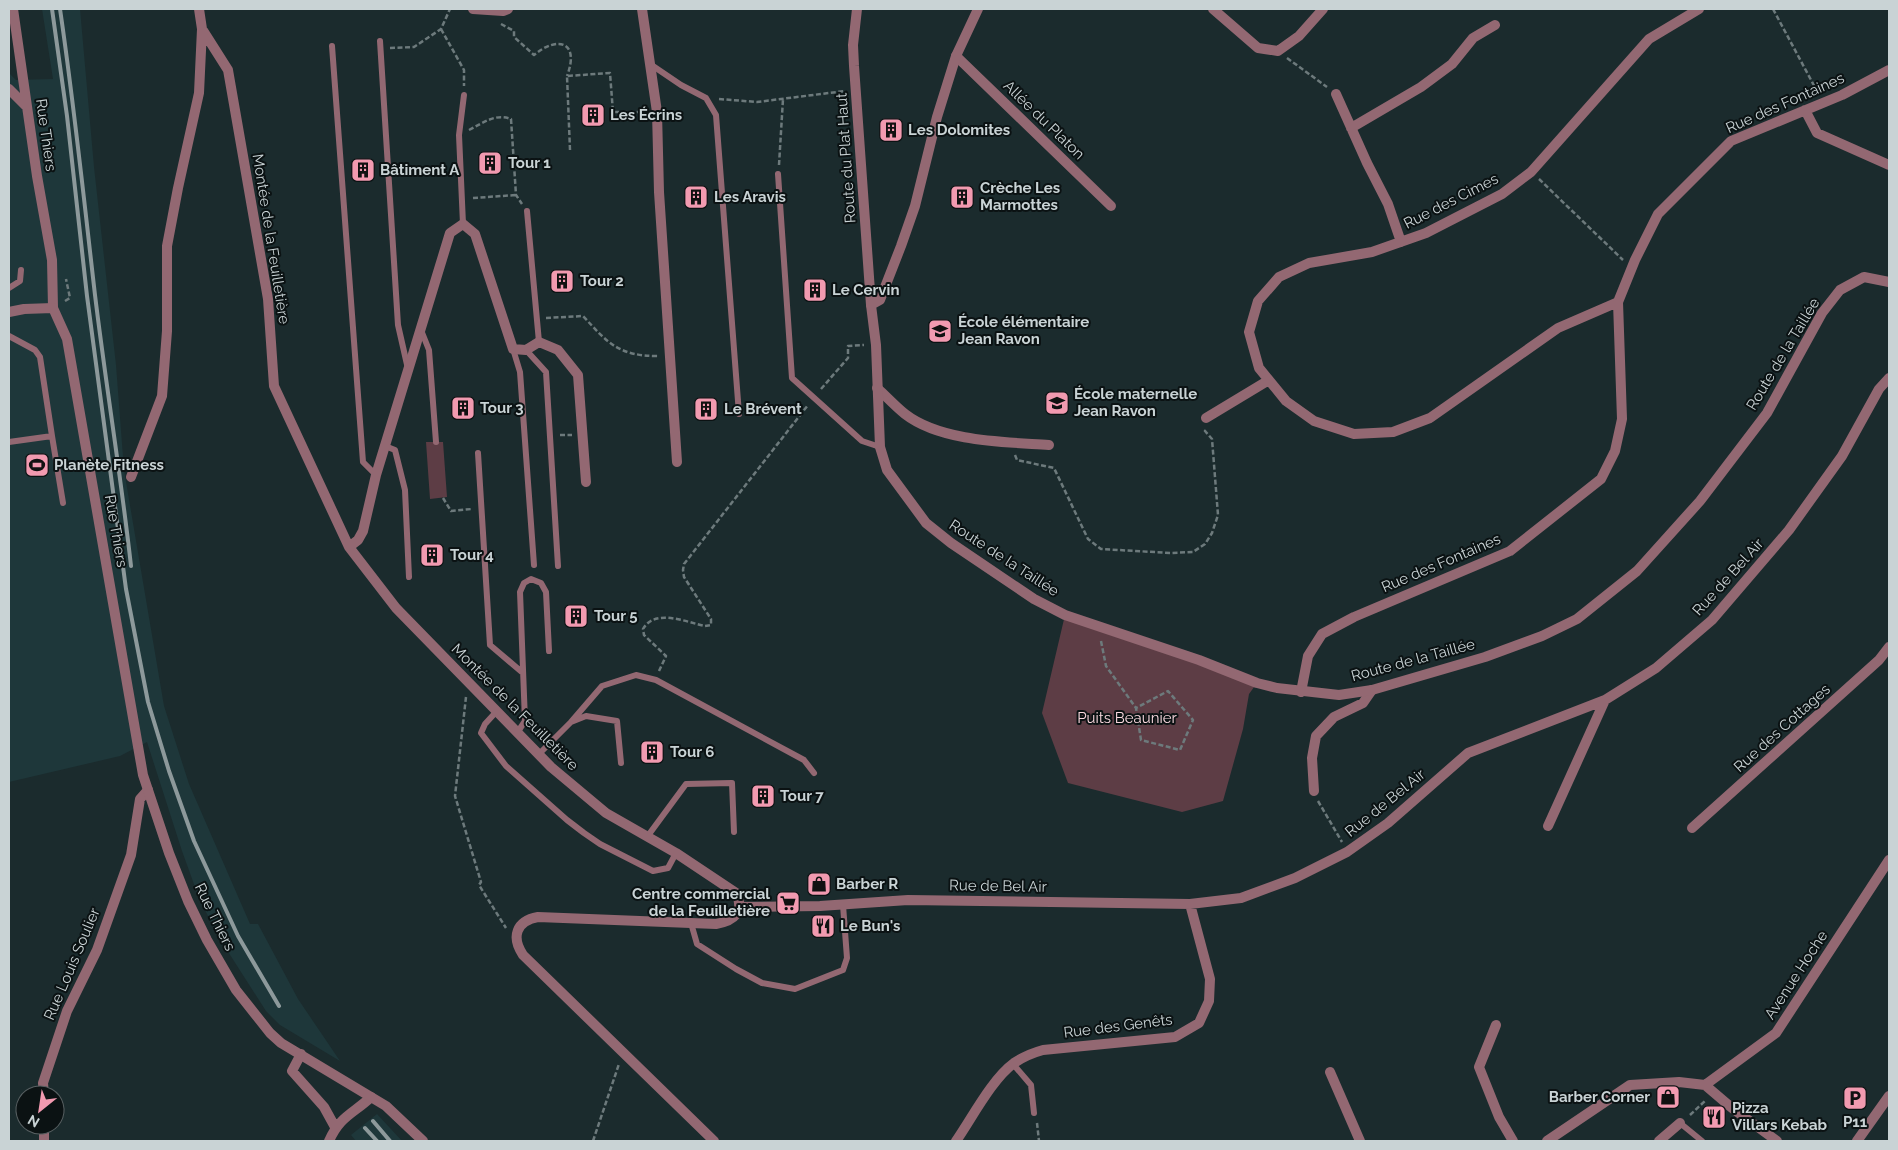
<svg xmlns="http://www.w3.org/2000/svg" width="1898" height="1150" font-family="Raleway,sans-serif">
  <rect width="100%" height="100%" fill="#1b2b2d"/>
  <path fill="#1e373a" d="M42,9h38l14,158 22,198 8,105 40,236 25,78 61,140h8l40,75 42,62 -60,-36 -14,-14 -48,-75 -19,-38 -17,-47 -35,-109 -27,14 -111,26v-709l7,7 37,-1z
    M377,1114l25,27h-46l-5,-6z"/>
  <path fill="#5d3d45" d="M426,442h17l4,55 -17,2z
    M1065,615l192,68 -8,11 -6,35 -20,72 -41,11 -114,-29 -26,-70z"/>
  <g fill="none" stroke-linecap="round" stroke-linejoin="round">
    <path stroke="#6d7a7c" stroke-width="2.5" stroke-dasharray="5 2.5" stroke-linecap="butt" d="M1773,9l45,84
      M501,24l13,7v6l20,18c24,-20 46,-13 33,21
      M441,29l23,41v16
      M390,48l24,-1 27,-18 9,-20
      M1287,58l40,29
      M719,99l38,3 88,-11
      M469,130c14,-7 26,-17 42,-11l5,76 6,9
      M570,150l-3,-74 43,-3 3,39h32
      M779,165l4,-66
      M1539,179l84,81
      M473,198l43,-3
      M65,301l5,-3 -4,-19
      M546,318l37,-2c25,27 35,40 75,40
      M821,389l27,-31v-12l16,-1
      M560,435h12
      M1015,455l2,5 37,8 34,71 13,10 70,4 22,-1 12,-8 7,-11 6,-18 -6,-76 -7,-8 1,-1
      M443,498l8,13 21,-2
      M1101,641l5,25 30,42 5,32 39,10 13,-30 -25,-29 -32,17
      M659,671l7,-15 -22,-21 -1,-6c12,-21 43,-7 62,-3l6,-1v-6l-27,-42 -1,-7 1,-6 124,-159
      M466,697l-11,99 26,86 -2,3 27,43
      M1318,801l24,41
      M1690,1115l16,-15
      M1037,1123l2,18
      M593,1141l26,-77"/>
    <path stroke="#936872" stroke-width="6" d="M380,41l18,284 10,44
      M332,46l31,416 13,13
      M650,64l31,21 25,13 10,17 23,299
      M778,174l14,204 70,63 18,6
      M527,211l12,131
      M463,224l-4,-89 5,-40
      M9,288l11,-7 1,-11
      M421,330l8,20 7,92
      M9,336l26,14 5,7 12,79
      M513,349l7,23 14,193
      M526,350l20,22 12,194
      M9,442l43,-6 11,67
      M385,446l10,4 10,40 4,87
      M478,453l12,192 33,28
      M496,712l-11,12 -4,9 25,33 61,54 17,13 16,11 53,27 15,-3 8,-15
      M571,722l15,-6 31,5 4,42
      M517,733l8,-12 -5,-129 4,-9 7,-4 10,4 5,9 3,59
      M538,755l33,-33 31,-36 34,-11 20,5 148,80 10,13
      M647,837l39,-53 46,-1 2,49
      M691,923l6,21 39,25 26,14 33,6 48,-19 4,-12 -4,-53
      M1013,1064l18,21 3,28
      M1680,1123l22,18"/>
    <path stroke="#936872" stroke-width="10" d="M13,9l24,167 15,84 1,48
      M473,9l30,2 5,-2
      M642,9l15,103 2,80 18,270
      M857,9l-4,36 1,21 17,239
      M1213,9l45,39 20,3 21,-15 24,-27
      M202,29l26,41 40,229 6,87 75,161 47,61 155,159 55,46 70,40 60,40c9,19 -2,28 -20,31l-178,-7c-22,4 -27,20 -15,38l191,186
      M956,56l155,150
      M9,89l18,18
      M1336,94l31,69 21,41 13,38
      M1805,110l12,23 72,32
      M1351,128l70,-41 31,-23 21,-26 22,-13
      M1618,302l-60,26 -128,90 -37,14 -39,2 -40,-13 -28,-20 -27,-33 -10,-36 9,-31 21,-24 30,-14 63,-11 54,-19 76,-39 29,-22 118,-133 50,-30
      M877,388c9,8 18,18 28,26 36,28 101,28 144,31
      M1206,418l63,-38
      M131,477l31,-81 5,-65v-85l11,-58 21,-95 3,-64 -3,-20
      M349,547l9,-7 5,-9 13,-56 74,-242 13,-9 12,10 38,115 13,1 13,-8 19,8 20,25 8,107
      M1301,692l7,-36 14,-22 32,-17 156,-66 91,-72 14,-28 7,-32 -4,-117 17,-42 23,-46 73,-73 111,-46 47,-25
      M1314,791l-2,-33 4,-22 18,-19 29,-14 9,-13
      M1548,826l57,-126
      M1692,828l187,-168 10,-13
      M740,907l80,-1 88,-6 282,4 51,-6 54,-20 52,-26 41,-29 80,-70 137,-53 51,-32 56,-48 77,-90 53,-74 37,-67 10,-11
      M1496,1025l-17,42 20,50 14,24
      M301,1054l-9,17 32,36 11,20
      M1330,1072l30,69
      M44,1095l-1,-12 24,-72 30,-61 34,-95 9,-56 8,-9
      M44,1125v16
      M329,1141c11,-25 24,-27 42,-44
      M956,1141c16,-23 36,-62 58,-78 9,-6 18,-10 29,-13l132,-13 24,-14 10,-22 1,-22 -20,-75
      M1659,1141l21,-18
      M1857,1141l32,-45"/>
    <path stroke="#936872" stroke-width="10" d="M978,9l-22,47 -19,61 -22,89 -14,40 -21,54 -9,5 5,40 4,102 7,23 39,53 25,20 83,56 31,16 134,45 58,23 20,5 62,7 33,-5 113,-33 57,-21 35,-17 60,-48 63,-70 67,-88 55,-100 18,-23 24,-13 25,5
      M9,312l15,-3 29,-1 14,31 76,436 26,78 19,48 19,39 29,50 34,43 11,10 105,63 37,35
      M1705,1085l71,-52 113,-173
      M1705,1085l27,23 45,33
      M1547,1141l83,-56 49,-3 26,3"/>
    <path stroke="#8d999b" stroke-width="4" d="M52,9l15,107 20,180 39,293 22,113 21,69 25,70 44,95 41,70
      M60,9c14,95 24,191 35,286 11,91 26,181 36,271
      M373,1121l17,20
      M365,1128l12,13"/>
  </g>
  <defs>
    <g id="building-square" transform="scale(1.25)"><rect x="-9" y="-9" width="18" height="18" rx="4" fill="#f29ab0" stroke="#0b1213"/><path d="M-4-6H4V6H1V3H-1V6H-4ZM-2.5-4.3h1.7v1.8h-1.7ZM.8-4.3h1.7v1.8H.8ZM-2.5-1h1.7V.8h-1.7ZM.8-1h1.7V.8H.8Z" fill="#111"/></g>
    <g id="school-square" transform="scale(1.25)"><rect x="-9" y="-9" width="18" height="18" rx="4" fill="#f29ab0" stroke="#0b1213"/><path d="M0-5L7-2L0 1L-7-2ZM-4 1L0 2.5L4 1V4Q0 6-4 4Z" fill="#111"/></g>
    <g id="stadium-square" transform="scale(1.25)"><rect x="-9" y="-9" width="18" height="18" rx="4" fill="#f29ab0" stroke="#0b1213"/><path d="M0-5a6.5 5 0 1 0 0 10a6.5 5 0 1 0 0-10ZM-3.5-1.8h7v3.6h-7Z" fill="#111"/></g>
    <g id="shop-square" transform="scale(1.25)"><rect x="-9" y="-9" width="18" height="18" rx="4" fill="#f29ab0" stroke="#0b1213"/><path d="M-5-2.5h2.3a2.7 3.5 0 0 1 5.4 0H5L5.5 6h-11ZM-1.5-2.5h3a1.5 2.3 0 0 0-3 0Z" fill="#111"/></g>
    <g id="supermarket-square" transform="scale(1.25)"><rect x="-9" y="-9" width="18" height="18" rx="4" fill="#f29ab0" stroke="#0b1213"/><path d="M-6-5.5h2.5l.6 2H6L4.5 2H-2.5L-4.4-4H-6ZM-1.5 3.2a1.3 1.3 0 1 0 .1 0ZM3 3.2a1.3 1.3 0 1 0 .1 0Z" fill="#111"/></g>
    <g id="restaurant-square" transform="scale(1.25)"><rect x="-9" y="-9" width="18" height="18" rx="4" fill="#f29ab0" stroke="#0b1213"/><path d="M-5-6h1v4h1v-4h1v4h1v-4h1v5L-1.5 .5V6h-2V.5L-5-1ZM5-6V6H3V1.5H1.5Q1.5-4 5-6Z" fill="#111"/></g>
    <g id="parking-square" transform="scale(1.25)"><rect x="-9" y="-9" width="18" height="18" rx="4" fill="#f29ab0" stroke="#0b1213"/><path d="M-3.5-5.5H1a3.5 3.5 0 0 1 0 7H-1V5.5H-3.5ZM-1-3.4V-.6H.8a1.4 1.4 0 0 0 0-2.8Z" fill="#111"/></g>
  </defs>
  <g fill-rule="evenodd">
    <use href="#building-square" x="593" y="115"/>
    <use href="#building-square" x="891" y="130"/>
    <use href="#building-square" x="490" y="163"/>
    <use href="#building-square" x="363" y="170"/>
    <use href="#building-square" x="696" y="197"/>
    <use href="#building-square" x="962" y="197"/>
    <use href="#building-square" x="562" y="281"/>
    <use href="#building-square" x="815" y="290"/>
    <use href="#school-square" x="940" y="331"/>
    <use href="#school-square" x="1057" y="403"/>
    <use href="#building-square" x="463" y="408"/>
    <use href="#building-square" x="706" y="409"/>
    <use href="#stadium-square" x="37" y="465"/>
    <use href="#building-square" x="432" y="555"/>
    <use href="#building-square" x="576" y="616"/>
    <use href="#building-square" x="652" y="752"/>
    <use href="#building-square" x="763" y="796"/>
    <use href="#shop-square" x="819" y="884"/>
    <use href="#supermarket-square" x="788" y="903"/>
    <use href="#restaurant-square" x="823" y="926"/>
    <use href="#shop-square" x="1668" y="1097"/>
    <use href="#parking-square" x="1855" y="1098"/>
    <use href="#restaurant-square" x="1714" y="1117"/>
  </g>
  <g text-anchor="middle" stroke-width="4" stroke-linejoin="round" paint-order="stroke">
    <g font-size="15" fill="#c9d3d5" stroke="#0b1213">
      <text transform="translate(1785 103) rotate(-24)" y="5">Rue des Fontaines</text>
      <text transform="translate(1044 120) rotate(44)" y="5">Allée du Platon</text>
      <text transform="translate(46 135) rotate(82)" y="5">Rue Thiers</text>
      <text transform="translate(846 158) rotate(-94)" y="5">Route du Plat Haut</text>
      <text transform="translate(1451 201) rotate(-27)" y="5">Rue des Cimes</text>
      <text transform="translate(271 239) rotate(81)" y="5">Montée de la Feuilletière</text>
      <text transform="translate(1783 354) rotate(-59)" y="5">Route de la Taillée</text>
      <text transform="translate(116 531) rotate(80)" y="5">Rue Thiers</text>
      <text transform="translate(1004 558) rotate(33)" y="5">Route de la Taillée</text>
      <text transform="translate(1441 563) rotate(-23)" y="5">Rue des Fontaines</text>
      <text transform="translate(1728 577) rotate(-48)" y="5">Rue de Bel Air</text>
      <text transform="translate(1413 660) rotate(-15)" y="5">Route de la Taillée</text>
      <text transform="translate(515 707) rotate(45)" y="5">Montée de la Feuilletière</text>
      <text transform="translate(1782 728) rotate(-42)" y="5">Rue des Cottages</text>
      <text transform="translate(1385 803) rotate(-39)" y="5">Rue de Bel Air</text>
      <text transform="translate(998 886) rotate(1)" y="5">Rue de Bel Air</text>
      <text transform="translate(215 917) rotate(64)" y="5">Rue Thiers</text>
      <text transform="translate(72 964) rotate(-67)" y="5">Rue Louis Soulier</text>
      <text transform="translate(1796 975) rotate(-57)" y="5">Avenue Hoche</text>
      <text transform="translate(1118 1026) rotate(-7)" y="5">Rue des Genêts</text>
    </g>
    <g font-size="15" font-weight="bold" fill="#c9d3d5" stroke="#0b1213" text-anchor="start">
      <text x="610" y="120">Les Écrins</text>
      <text x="908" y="135">Les Dolomites</text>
      <text x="508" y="168">Tour 1</text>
      <text x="380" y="175">Bâtiment A</text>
      <text x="980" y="193">Crèche Les<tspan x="980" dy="17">Marmottes</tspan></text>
      <text x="714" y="202">Les Aravis</text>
      <text x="580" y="286">Tour 2</text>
      <text x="832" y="295">Le Cervin</text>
      <text x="958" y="327">École élémentaire<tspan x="958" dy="17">Jean Ravon</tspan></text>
      <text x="1074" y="399">École maternelle<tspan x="1074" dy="17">Jean Ravon</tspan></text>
      <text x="480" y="413">Tour 3</text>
      <text x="724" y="414">Le Brévent</text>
      <text x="54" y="470">Planète Fitness</text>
      <text x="450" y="560">Tour 4</text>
      <text x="594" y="621">Tour 5</text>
      <text x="670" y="757">Tour 6</text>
      <text x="780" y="801">Tour 7</text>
      <text x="836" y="889">Barber R</text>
      <text x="770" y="899" text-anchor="end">Centre commercial<tspan x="770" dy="17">de la Feuilletière</tspan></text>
      <text x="840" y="931">Le Bun's</text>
      <text x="1650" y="1102" text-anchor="end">Barber Corner</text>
      <text x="1732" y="1113">Pizza<tspan x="1732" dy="17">Villars Kebab</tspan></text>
      <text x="1855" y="1127" text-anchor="middle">P11</text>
    </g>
    <g font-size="15" fill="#fad8df" stroke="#0b1213">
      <text x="1127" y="723">Puits Beaunier</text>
    </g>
  </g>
  <rect width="1898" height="1150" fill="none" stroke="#c9d3d5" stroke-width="20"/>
  <g transform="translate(40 1110) rotate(210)"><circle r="24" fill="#0b1213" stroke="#575f61"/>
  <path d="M0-4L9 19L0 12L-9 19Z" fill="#f29ab0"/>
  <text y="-8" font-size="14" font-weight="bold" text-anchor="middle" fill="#c9d3d5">N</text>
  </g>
</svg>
